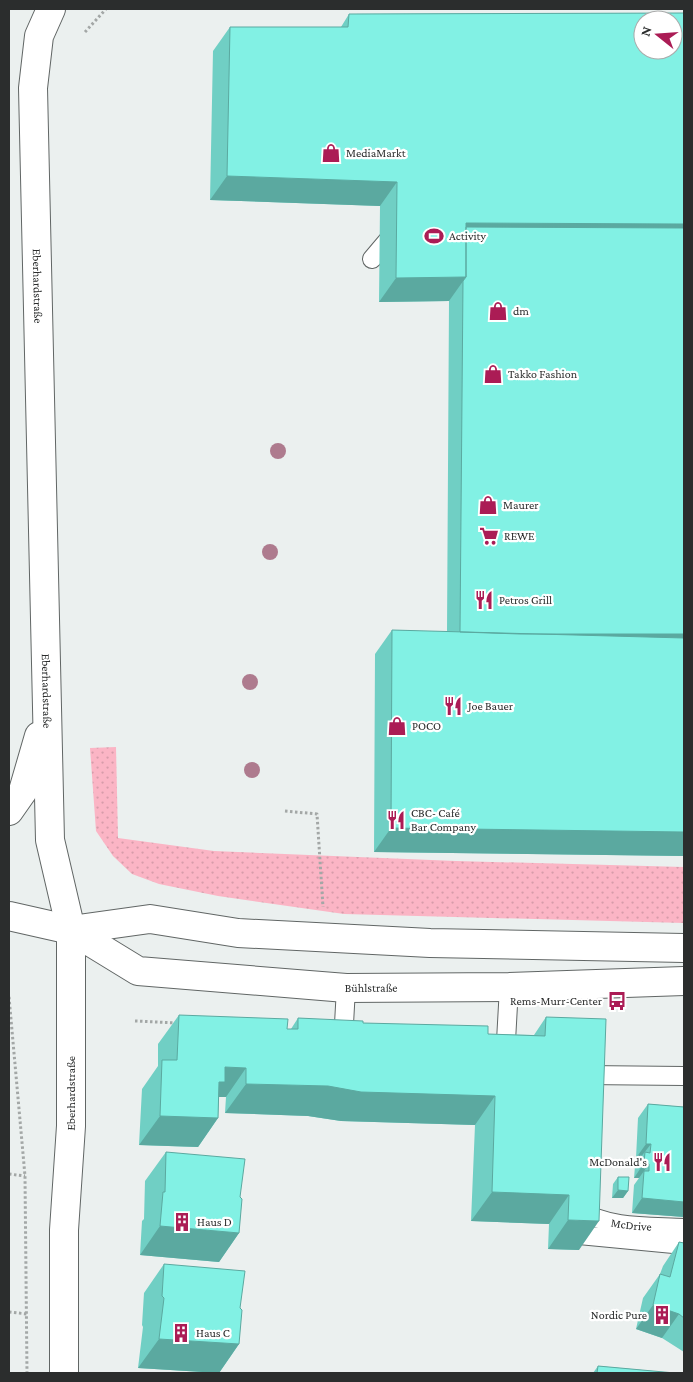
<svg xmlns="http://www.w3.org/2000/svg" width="693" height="1382" font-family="'Crimson Pro',serif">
  <defs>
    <pattern id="grass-dots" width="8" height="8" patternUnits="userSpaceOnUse" patternTransform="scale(1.25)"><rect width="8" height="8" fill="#fbb5c5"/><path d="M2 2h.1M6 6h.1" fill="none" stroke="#d79caa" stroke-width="1.8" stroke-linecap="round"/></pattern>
  </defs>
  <rect width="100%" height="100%" fill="#ebf0ef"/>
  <path fill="url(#grass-dots)" d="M116,747l2,91 96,13 242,10 228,6v56l-340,-9 -126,-18 -59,-12 -27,-10 -19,-18 -17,-25 -6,-83z"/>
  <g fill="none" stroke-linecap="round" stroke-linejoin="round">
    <g stroke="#616665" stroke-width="20">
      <g id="lane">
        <path d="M372,259l22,-26"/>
        <path d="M343,1042l3,-54"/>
        <path d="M505,1059l4,-72"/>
        <path d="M585,1075l99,1"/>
        <path id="s1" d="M580,1210c29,19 71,16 104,18"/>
        <path d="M579,1235l105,10"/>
      </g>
    </g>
    <g stroke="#616665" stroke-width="30">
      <g id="street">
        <path id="s2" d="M64,1373v-143l7,-104v-196"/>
      </g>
    </g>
    <g stroke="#616665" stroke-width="30">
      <g id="secondary">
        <path id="s3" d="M51,9l-12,27 -6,52 17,752 21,90"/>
        <path d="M9,811l14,-20 16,-55"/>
        <path id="s4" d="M9,916l62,14 67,41 208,17 163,-1 175,-6"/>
        <path d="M71,930l79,-11 88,14 192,10 254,5"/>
      </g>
    </g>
    <path stroke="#a3a7a6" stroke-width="3" stroke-dasharray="2.5 2.5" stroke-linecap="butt" d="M85,32l21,-23
      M285,811l32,3 6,93
      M9,997l16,179 2,197
      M135,1021l42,2
      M9,1174l16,2
      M9,1312l18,2"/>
    <use href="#lane" stroke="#fff" stroke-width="18"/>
    <use href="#street" stroke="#fff" stroke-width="28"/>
    <use href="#secondary" stroke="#fff" stroke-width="28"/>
  </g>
  <g fill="#ae7b8e">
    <circle cx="278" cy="451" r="8"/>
    <circle cx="270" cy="552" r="8"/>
    <circle cx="250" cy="682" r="8"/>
    <circle cx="252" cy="770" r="8"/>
  </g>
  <path fill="#70cfc4" d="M684,13v843l-310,-4 1,-198 17,-24 55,2 2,-331 -70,1 1,-96 -170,-6 3,-149 17,-24h111l8,-13z
    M179,1015l108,14h4l7,-11 65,5 125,11 46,1 12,-18 33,233 -31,-1 1,-25 -78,-3 4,-96 -134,-4 -33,-5 -83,-3 1,-16h-7l-1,21 -20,29 -59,-2 3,-56 16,-23v-22z
    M648,1104l36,3v-1v111l-52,-4 2,-28 5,-7h-5l1,-12 5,-8h-4l2,-40z
    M166,1152l74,45 -1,36 -20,29 -79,-7 2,-34 2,-2 1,-38z
    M618,1177l10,14 -5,7h-11l1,-14z
    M679,1242l5,1v109l-22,-14 -26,-9 7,-31 17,-24 3,-8z
    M164,1264l76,44 -1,36 -20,29 -81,-5 5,-41 -1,-2 2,-32z
    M598,1366l77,7h-82z"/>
  <path fill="#5ba9a0" d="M227,176l170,6 -17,24 -170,-6z
    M466,223l218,1v24l-221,-1z
    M466,277l-17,24 -70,1 17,-24z
    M460,633l224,1v20z
    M391,828l293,4v24l-310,-4z
    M225,1067l21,1 -20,29h-12z
    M246,1084l82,2 167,10 -20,29 -134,-4 -33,-5 -83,-3z
    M160,1116l58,2 -20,29 -59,-2z
    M646,1144h5l-11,14h-4z
    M644,1163l5,1 -10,14h-5z
    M618,1190l10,1 -5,7h-11z
    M492,1192l77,3 -20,29 -78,-3z
    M642,1198l42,4v15l-52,-4z
    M568,1220l31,1 -20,29 -31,-1z
    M160,1226l79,7 -20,29 -79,-7z
    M653,1305l26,9 -17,24 -26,-9z
    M159,1339l80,5 -20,29 -81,-5z"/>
  <path fill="#82f1e4" stroke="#5ba9a0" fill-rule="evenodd" d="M684,13v211l-218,-1v54l-70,1 1,-96 -170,-6 3,-149h118l1,-13zM643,20h30v30h-30z
    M466,227l218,1v406h-164l-60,-2 3,-351 3,-4z
    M392,630l292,8v194l-293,-4z
    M179,1015l109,4 -1,10h11v-11l65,3v2l125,3v8l57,2 1,-19 60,2 -7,202 -31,-1 1,-25 -77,-3 3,-96 -134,-4 -33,-6 -82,-2v-16l-21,-1v15h-6l-1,36 -58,-2 2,-56h15z
    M648,1104l36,3v95l-42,-4 2,-27h5v-7l-5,-1 1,-11 5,1 1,-9h-5z
    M166,1152l79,7 -5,38 2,2 -3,34 -79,-7 3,-34h2z
    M618,1177h11l-1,14 -10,-1z
    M679,1242l5,1v75l-5,-4 -26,-9 7,-31 10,3z
    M164,1264l81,7 -5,37 2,2 -3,34 -80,-5 5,-41 -2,-2z
    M598,1366l77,7h-78z"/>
  <defs>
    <g id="shop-bare" transform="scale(1.5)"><path d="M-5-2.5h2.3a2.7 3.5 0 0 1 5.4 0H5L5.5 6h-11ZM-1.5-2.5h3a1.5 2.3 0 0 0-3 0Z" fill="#ab1c55" stroke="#fff" stroke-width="2.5" paint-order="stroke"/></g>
    <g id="stadium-bare" transform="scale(1.5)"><path d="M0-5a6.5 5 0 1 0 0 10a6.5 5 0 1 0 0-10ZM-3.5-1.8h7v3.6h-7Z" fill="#ab1c55" stroke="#fff" stroke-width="2.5" paint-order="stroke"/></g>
    <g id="supermarket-bare" transform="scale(1.5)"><path d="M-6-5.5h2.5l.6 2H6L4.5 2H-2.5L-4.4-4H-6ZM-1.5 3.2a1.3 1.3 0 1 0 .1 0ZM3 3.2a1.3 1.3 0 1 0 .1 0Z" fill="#ab1c55" stroke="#fff" stroke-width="2.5" paint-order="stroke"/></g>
    <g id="restaurant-bare" transform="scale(1.5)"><path d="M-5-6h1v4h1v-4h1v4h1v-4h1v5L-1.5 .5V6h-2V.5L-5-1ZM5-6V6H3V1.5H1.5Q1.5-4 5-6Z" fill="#ab1c55" stroke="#fff" stroke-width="2.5" paint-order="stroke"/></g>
    <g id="bus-bare" transform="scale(1.5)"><path d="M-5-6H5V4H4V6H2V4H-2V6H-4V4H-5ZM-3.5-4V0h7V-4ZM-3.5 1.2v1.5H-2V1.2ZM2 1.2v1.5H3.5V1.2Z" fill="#ab1c55" stroke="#fff" stroke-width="2.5" paint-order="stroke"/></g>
    <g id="building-bare" transform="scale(1.5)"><path d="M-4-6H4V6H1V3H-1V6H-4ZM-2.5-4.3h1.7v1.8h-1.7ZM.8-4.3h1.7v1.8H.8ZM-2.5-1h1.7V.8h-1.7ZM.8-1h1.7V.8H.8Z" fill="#ab1c55" stroke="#fff" stroke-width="2.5" paint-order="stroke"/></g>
  </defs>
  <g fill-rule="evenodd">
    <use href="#shop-bare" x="331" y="153"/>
    <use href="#stadium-bare" x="434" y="236"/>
    <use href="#shop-bare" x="498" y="311"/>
    <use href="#shop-bare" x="493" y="374"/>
    <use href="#shop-bare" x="488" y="505"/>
    <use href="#supermarket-bare" x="489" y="536"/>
    <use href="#restaurant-bare" x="484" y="600"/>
    <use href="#restaurant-bare" x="453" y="706"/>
    <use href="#shop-bare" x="397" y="726"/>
    <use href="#restaurant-bare" x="396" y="820"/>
    <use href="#bus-bare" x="617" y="1001"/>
    <use href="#restaurant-bare" x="662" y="1162"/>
    <use href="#building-bare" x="182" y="1222"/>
    <use href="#building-bare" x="662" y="1315"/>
    <use href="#building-bare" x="181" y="1333"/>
  </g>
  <g text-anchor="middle" stroke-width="4.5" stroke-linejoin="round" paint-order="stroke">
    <g font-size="12" fill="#2b2d2d" stroke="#fff" text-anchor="start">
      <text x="346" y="157">MediaMarkt</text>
      <text x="449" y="240">Activity</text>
      <text x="513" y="315">dm</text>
      <text x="508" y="378">Takko Fashion</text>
      <text x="503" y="509">Maurer</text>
      <text x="504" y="540">REWE</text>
      <text x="499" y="604">Petros Grill</text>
      <text x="468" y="710">Joe Bauer</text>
      <text x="412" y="730">POCO</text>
      <text x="411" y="817">CBC- Café<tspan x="411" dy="14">Bar Company</tspan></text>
      <text x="602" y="1005" text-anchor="end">Rems-Murr-Center</text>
      <text x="647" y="1166" text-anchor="end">McDonald's</text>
      <text x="197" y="1226">Haus D</text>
      <text x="647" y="1319" text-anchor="end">Nordic Pure</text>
      <text x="196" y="1337">Haus C</text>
    </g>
    <g font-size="12" fill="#2b2d2d" stroke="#fff">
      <text dy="4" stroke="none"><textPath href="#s3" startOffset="280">Eberhardstraße</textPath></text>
      <text dy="4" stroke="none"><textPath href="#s3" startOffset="685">Eberhardstraße</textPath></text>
      <text dy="4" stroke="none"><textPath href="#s4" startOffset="376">Bühlstraße</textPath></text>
      <text dy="4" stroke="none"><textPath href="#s2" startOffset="280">Eberhardstraße</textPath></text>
      <text dy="4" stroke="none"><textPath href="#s1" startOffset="54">McDrive</textPath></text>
    </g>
  </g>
  <rect width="693" height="1382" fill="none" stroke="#2b2d2d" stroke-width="20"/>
  <g transform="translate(658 35) rotate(287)"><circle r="24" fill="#ffffff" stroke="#aaabab"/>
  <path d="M0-4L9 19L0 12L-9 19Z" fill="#ab1c55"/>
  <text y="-8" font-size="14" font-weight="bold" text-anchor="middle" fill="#2b2d2d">N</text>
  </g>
</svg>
